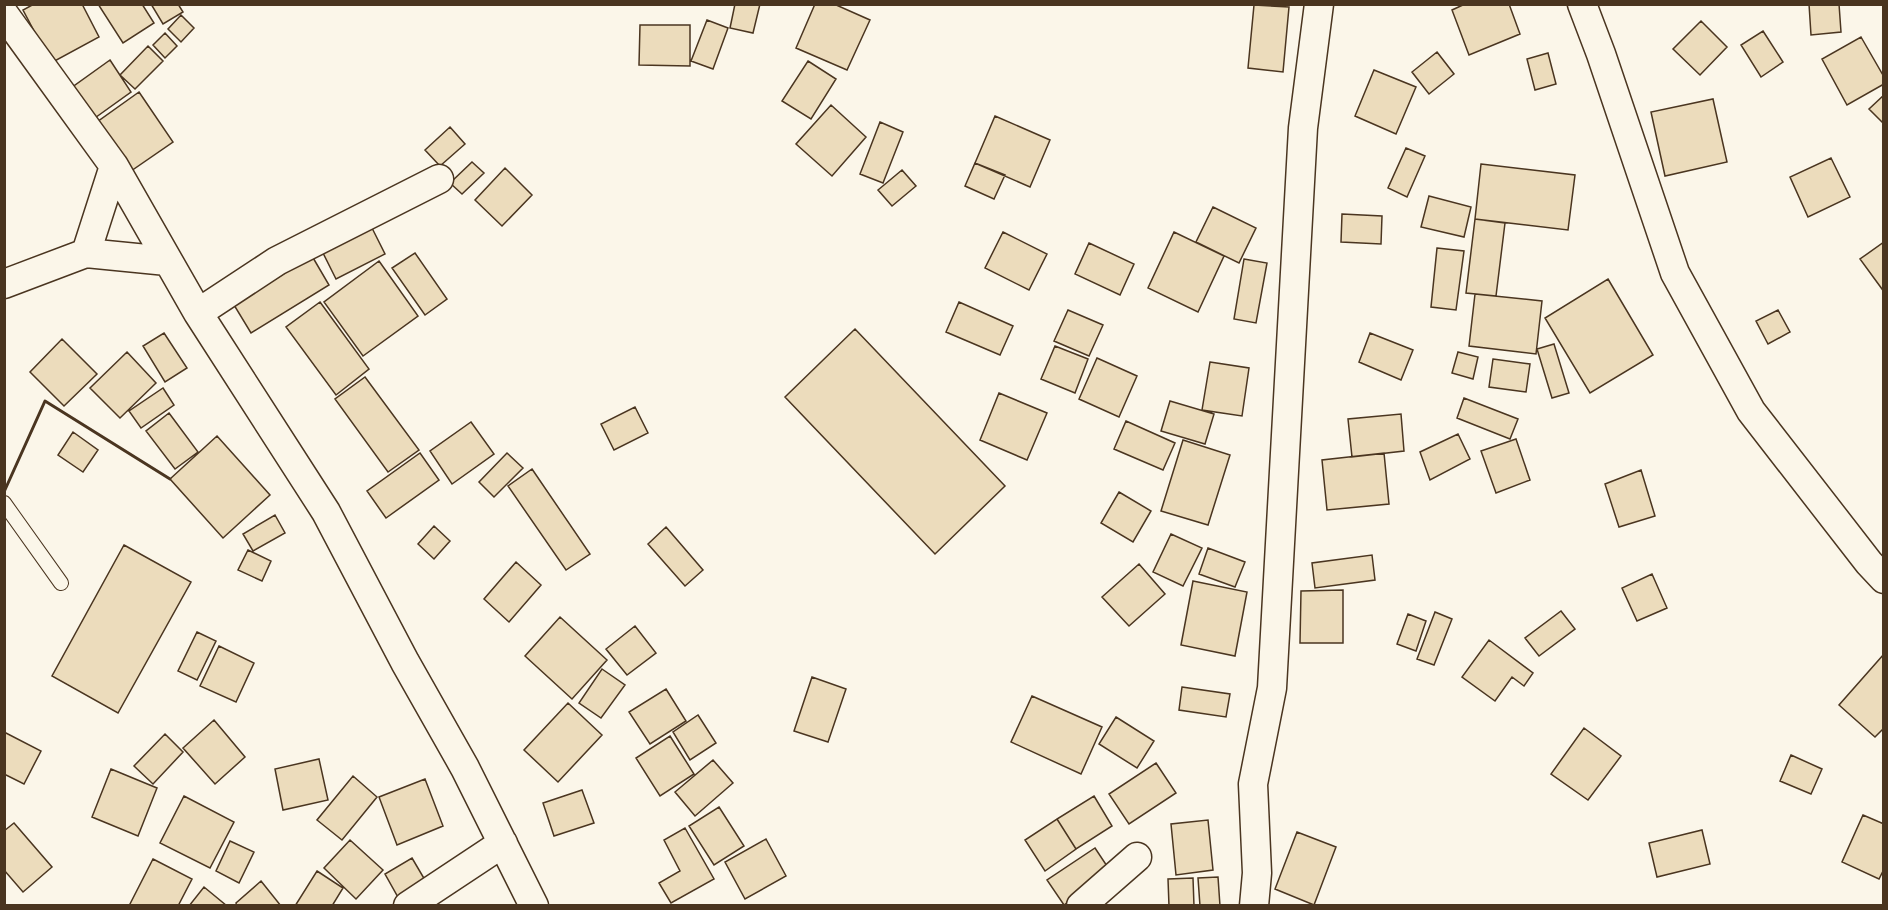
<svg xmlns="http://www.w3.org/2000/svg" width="1888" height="910" font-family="'Zilla Slab',serif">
  <rect width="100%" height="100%" fill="#fbf6e9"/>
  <path fill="#ecdcbc" stroke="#4a3520" stroke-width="1.5" d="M34,4h48l17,33 -48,26 -28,-53z
    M98,4h44l12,19 -31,20z
    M151,4h27l5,8 -20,12z
    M735,4h25l-7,29 -23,-5z
    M815,4h19l36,16 -23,50 -51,-22z
    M1465,4h44l11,30 -51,21 -17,-45z
    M1809,4h30l2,28 -30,3z
    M1254,5l35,2 -6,65 -35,-4z
    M181,15l13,13 -13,14 -13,-13z
    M707,20l21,8 -15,41 -22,-8z
    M1701,21l26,26 -27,28 -27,-26z
    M640,25h50v41l-51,-1z
    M1763,31l20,31 -22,15 -20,-32z
    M165,33l12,13 -12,12 -12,-13z
    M1861,37l23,40v7l-37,21 -25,-46z
    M148,46l15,15 -28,28 -15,-14z
    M1437,52l17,22 -25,20 -17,-22z
    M1548,53l8,31 -21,6 -8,-31z
    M110,60l21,32 -39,28 -21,-32z
    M808,61l28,18 -25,40 -29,-18z
    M1374,70l42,17 -20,47 -41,-18z
    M139,92l34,50 -42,29 -34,-49z
    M1884,95v29l-15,-15z
    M1713,99l14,63 -62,14 -14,-64z
    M831,105l35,32 -34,39 -36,-32z
    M995,116l55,24 -20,47 -55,-24z
    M880,122l23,10 -20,51 -23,-9z
    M450,127l15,17 -25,22 -15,-16z
    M1406,148l19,8 -18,41 -19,-9z
    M1831,158l19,39 -42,20 -18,-40z
    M472,162l12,11 -22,21 -12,-11z
    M975,163l30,12 -11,24 -29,-13z
    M1481,164l94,11 -7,55 -93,-11z
    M505,168l27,27 -30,31 -27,-26z
    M902,170l14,16 -24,20 -14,-16z
    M1429,196l42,11 -7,30 -43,-10z
    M1213,207l43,21 -17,35 -43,-21z
    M1342,214l40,2 -1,28 -40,-2z
    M1475,219l30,4 -9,73 -30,-3z
    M372,228l13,26 -49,25 -13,-26z
    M1003,232l44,22 -18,36 -44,-22z
    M1174,232l50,24 -26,56 -50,-24z
    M1884,242v45l-2,2 -22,-30z
    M1089,243l45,21 -14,31 -45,-21z
    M1437,248l27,3 -8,59 -25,-3z
    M415,253l32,46 -22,16 -33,-47z
    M312,256l17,29 -78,48 -17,-28z
    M1244,259l23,4 -11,60 -22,-4z
    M379,261l39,55 -55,40 -39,-54z
    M1608,279l45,76 -63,38 -45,-75z
    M1475,294l67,7 -6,53 -67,-8z
    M320,302l49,67 -33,26 -50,-68z
    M959,302l54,24 -13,29 -54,-23z
    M1068,310l35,15 -14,31 -35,-15z
    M1778,310l12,22 -22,12 -12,-23z
    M855,329l150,157 -70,68 -150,-157z
    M164,333l23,35 -22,14 -22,-36z
    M1370,333l43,17 -12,30 -42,-18z
    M62,339l35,35 -33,32 -34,-34z
    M1554,344l15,49 -17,5 -15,-49z
    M1055,346l33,13 -13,34 -34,-14z
    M127,352l29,31 -36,35 -30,-30z
    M1458,352l20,5 -5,22 -21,-6z
    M1097,358l40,18 -18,41 -40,-18z
    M1493,359l37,5 -4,28 -37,-5z
    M1210,362l39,6 -7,48 -40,-6z
    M365,377l54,73 -31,22 -53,-73z
    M163,388l11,17 -33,23 -12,-17z
    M999,393l48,20 -20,47 -47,-20z
    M1464,398l54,21 -8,20 -53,-21z
    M1170,401l44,13 -9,30 -44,-13z
    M635,407l13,26 -34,17 -13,-26z
    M169,413l29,39 -23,17 -29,-38z
    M1401,414l3,37 -52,6 -4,-38z
    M1126,421l49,22 -12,27 -49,-21z
    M471,422l23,32 -42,30 -22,-33z
    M73,432l25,18 -15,22 -25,-17z
    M1458,434l12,25 -40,21 -10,-28z
    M217,436l53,59 -47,43 -53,-59z
    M1516,439l14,41 -34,13 -15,-42z
    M1183,440l47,15 -22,70 -47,-14z
    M420,453l19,27 -53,38 -19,-27z
    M507,453l16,15 -29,29 -15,-15z
    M1384,453l5,51 -62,6 -5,-50z
    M532,469l58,85 -24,16 -58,-84z
    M1641,470l14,46 -36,11 -14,-43z
    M1119,492l32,19 -18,31 -32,-19z
    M275,515l10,18 -32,18 -10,-17z
    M434,526l16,15 -16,18 -16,-15z
    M666,527l37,43 -18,16 -37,-42z
    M1171,534l31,14 -19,38 -30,-14z
    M124,545l67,37 -73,131 -66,-37z
    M1208,548l37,14 -10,25 -36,-13z
    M248,550l23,11 -9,20 -24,-11z
    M1372,555l3,25 -60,8 -3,-25z
    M516,562l25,23 -32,37 -25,-23z
    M1139,564l26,30 -36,32 -27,-29z
    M1652,574l15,34 -30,13 -15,-33z
    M1193,581l54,11 -12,64 -54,-11z
    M1343,590v53h-43l1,-52z
    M1561,611l14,18 -36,27 -14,-18z
    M1435,612l17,7 -18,46 -17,-6z
    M1408,614l18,7 -10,30 -19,-7z
    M560,617l47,43 -35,39 -47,-43z
    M635,626l21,27 -29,22 -21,-26z
    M197,632l19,9 -19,39 -19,-9z
    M1489,640l44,33 -9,13 -12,-9 -17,24 -33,-24z
    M219,646l35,17 -18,39 -36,-16z
    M1884,654v74l-9,9 -36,-32z
    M602,669l23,16 -24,33 -22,-15z
    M812,677l34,12 -18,53 -34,-11z
    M1182,687l48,7 -4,23 -47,-7z
    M666,689l20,32 -36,23 -21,-32z
    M1032,696l70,31 -21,47 -70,-32z
    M568,703l34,32 -44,47 -34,-32z
    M698,715l18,28 -26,17 -17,-28z
    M1116,717l38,24 -17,27 -38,-24z
    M214,720l31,37 -30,27 -32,-36z
    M1584,728l37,28 -33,44 -37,-26z
    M4,732l37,19 -17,33 -20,-10z
    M165,734l18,18 -30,32 -19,-18z
    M670,736l24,38 -34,22 -24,-38z
    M1791,755l31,14 -11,25 -31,-13z
    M319,759l9,41 -45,10 -8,-41z
    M713,760l20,23 -38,33 -20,-24z
    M1156,763l20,30 -47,31 -20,-30z
    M111,769l46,19 -19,48 -46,-19z
    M353,776l24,21 -35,43 -25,-20z
    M425,779l18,47 -46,19 -18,-48z
    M582,790l12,33 -40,13 -11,-33z
    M184,796l50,26 -24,46 -50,-25z
    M1094,796l18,30 -36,23 -19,-30z
    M719,807l25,39 -30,19 -25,-39z
    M1863,815l21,9v45l-5,10 -37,-17z
    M1057,819l19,30 -31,22 -20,-31z
    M1208,820l5,50 -37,5 -5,-51z
    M14,823l38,44 -29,25 -19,-22v-39z
    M685,828l29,51 -43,24 -12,-20 21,-12 -16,-31z
    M1702,830l8,34 -53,13 -8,-34z
    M1297,832l39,15 -22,58 -39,-16z
    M766,839l20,37 -41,23 -20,-37z
    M350,840l33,30 -27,29 -32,-31z
    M230,841l24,11 -15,31 -23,-12z
    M1095,848l16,24 -47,33 -17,-25z
    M412,858l23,39 -32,9 -18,-32z
    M153,859l39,20 -14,27h-45l-3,-2z
    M317,871l26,17 -11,18h-37z
    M1218,877l2,29h-20l-2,-28z
    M1193,878l1,28h-25l-1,-27z
    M261,881l20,25h-44l-1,-3z
    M204,887l23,19h-38z"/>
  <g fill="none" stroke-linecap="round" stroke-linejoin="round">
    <g stroke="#4a3520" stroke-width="16">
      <path id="lane" d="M4,503l57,80"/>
    </g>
    <g stroke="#4a3520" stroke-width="31">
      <path id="street" d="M1582,4l19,50 74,219 76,138 118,152 15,16
        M4,14l110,152 -28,87 -82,31
        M114,166l84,147 128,199 79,150 60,106 69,138
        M86,253l81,8
        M198,313l79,-52 162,-82
        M408,906l95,-63
        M1081,906l56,-49
        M1254,906l3,-33 -4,-89 19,-96 31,-560 16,-124"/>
    </g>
    <use href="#lane" stroke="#fbf6e9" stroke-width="14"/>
    <use href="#street" stroke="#fbf6e9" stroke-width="28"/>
    <path stroke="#4a3520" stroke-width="3" d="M4,492l41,-91 125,78"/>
  </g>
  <rect width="1888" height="910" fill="none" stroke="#4a3520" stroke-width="12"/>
</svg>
